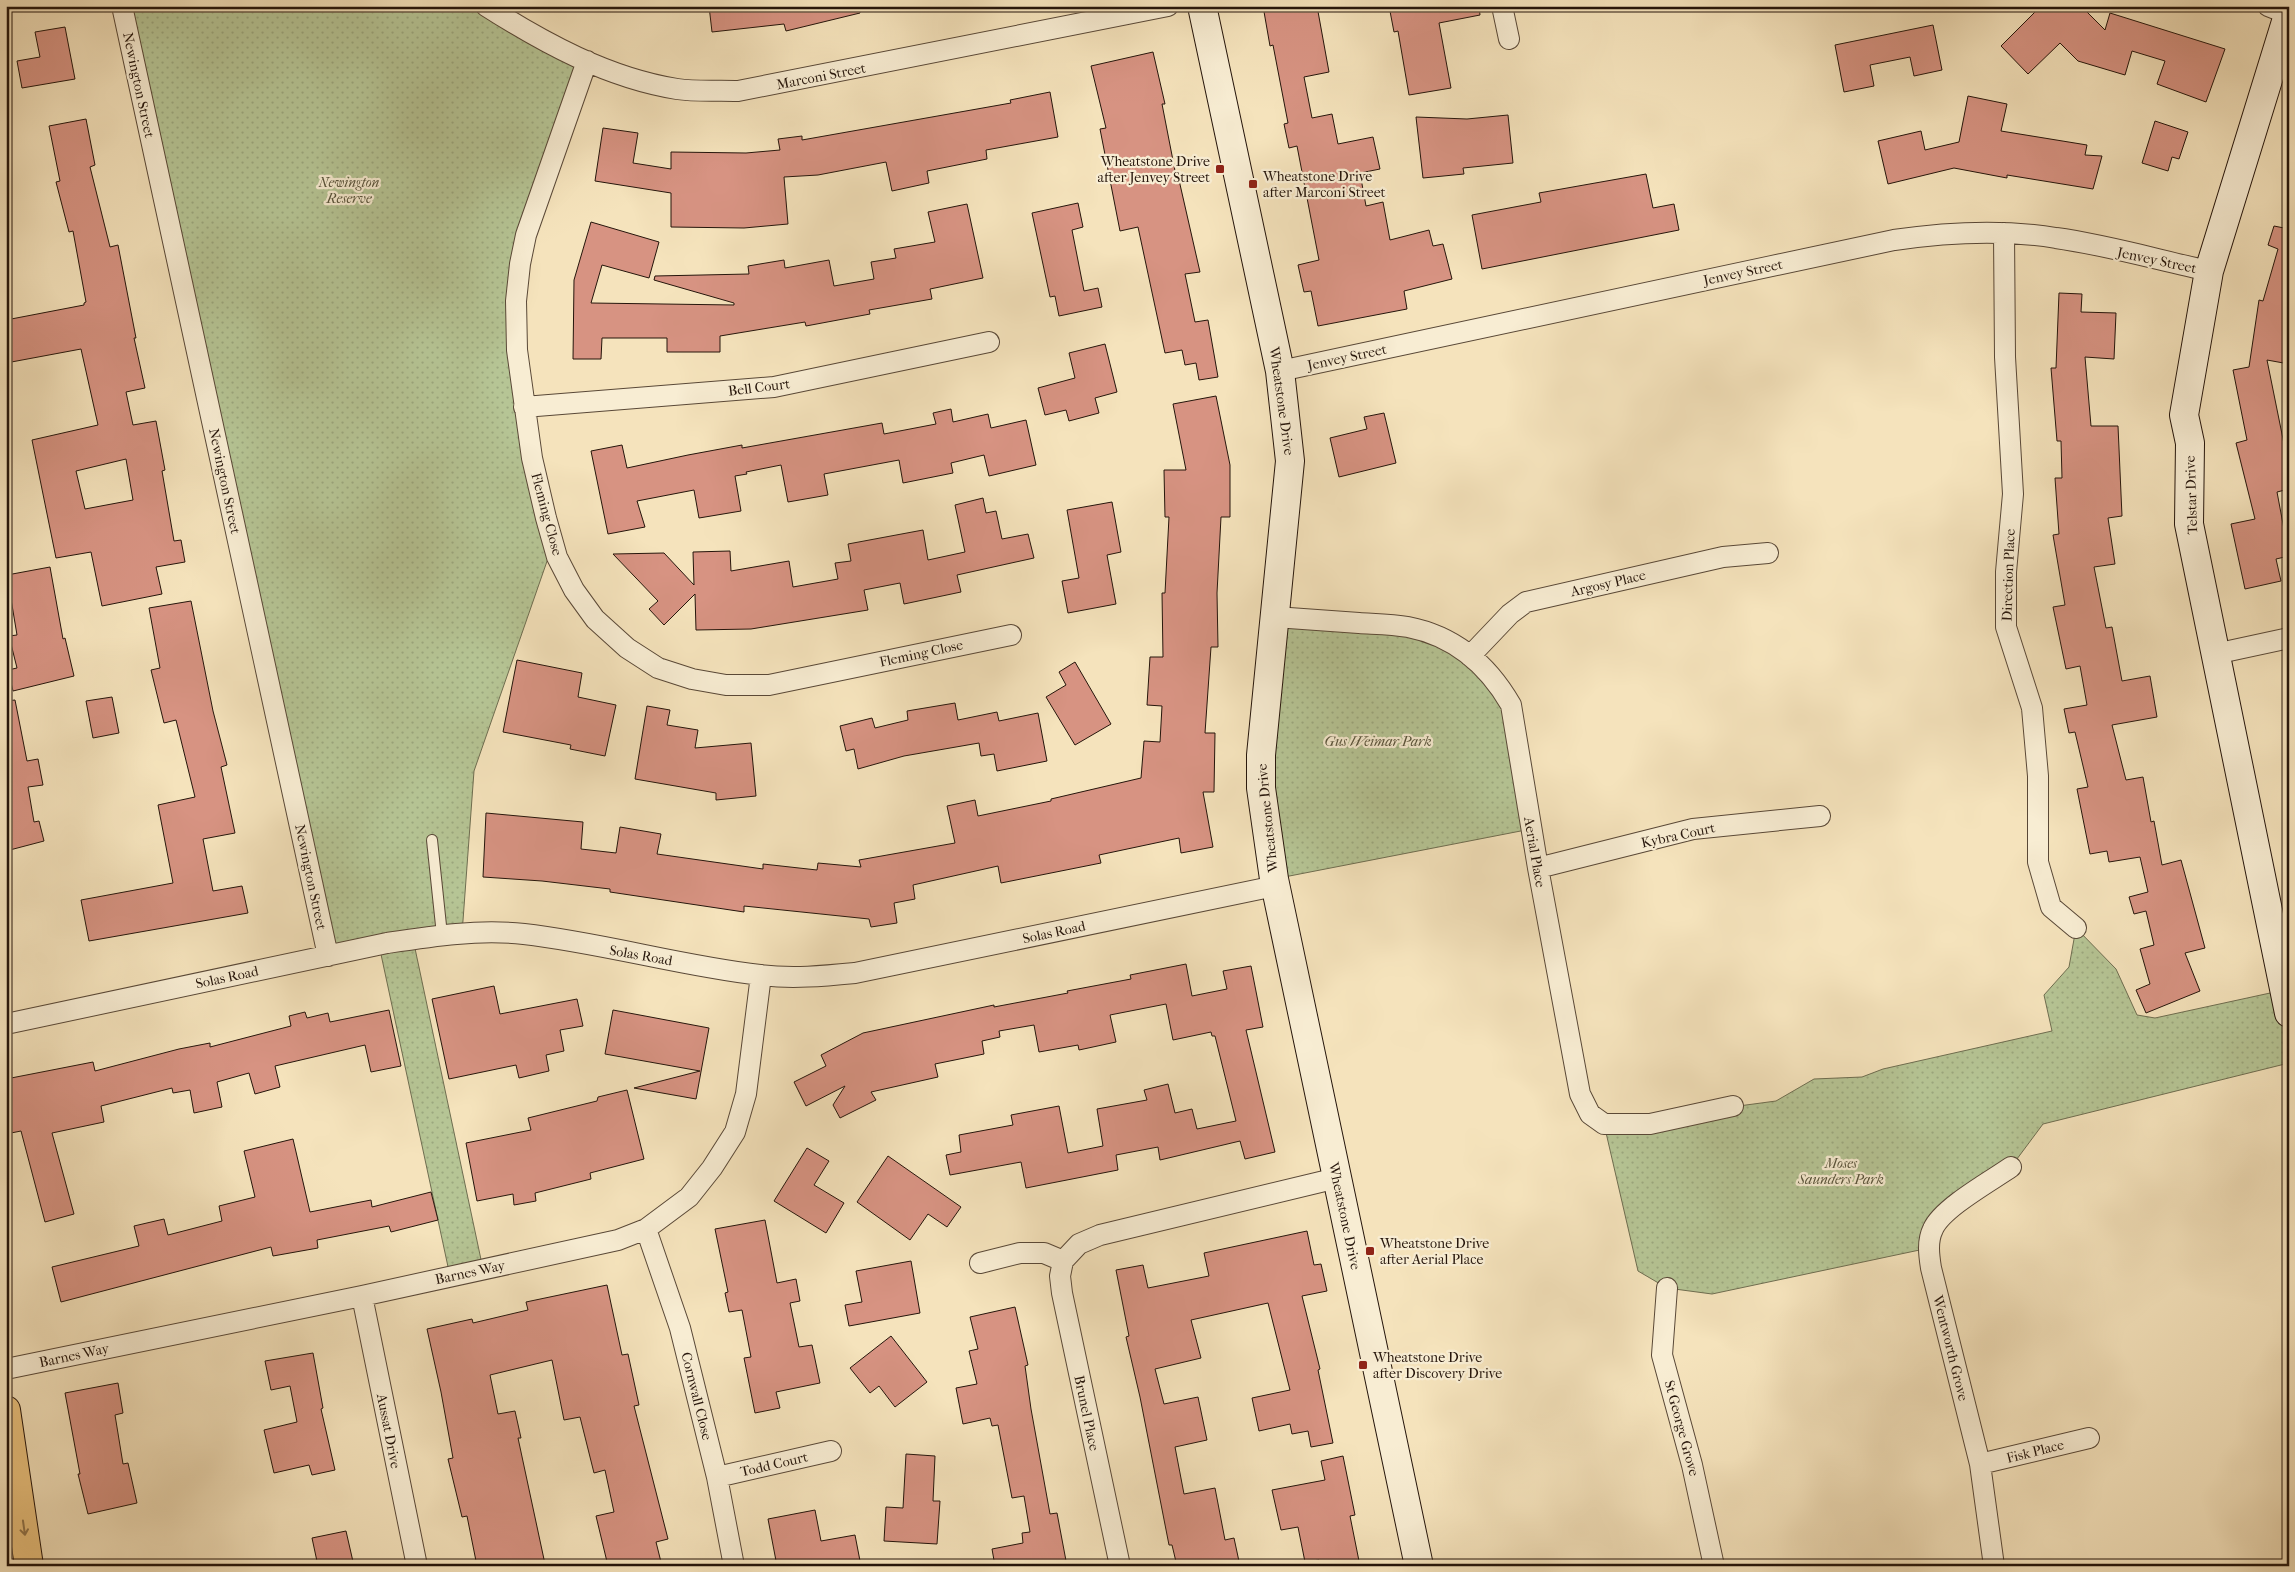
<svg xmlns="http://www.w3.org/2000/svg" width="2295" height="1572" font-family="'IM FELL French Canon',serif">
  <defs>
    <pattern id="green-dots" width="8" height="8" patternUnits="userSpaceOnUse" patternTransform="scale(1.25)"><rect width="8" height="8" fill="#b6c595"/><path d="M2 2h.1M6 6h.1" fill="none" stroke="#9ca87f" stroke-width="1.8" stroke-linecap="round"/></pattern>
  </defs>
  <rect width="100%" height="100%" fill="#f5e3bc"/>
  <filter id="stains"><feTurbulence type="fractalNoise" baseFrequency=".004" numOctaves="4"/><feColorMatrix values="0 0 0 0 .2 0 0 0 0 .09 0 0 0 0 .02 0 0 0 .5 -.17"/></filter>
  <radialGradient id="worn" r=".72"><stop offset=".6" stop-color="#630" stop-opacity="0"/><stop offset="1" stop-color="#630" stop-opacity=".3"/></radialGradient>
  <path fill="url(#green-dots)" stroke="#6e6d50" d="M122,6h364l101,55 -71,240 37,243 -79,227 -12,163 -49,5 70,330 -33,7 -71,-331 -51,11z
    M1275,617l154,16 71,53 31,143 -257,50z
    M2076,928l40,41 21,46 18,3 129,-28 5,23v50l-246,61 -32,43 -70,49 -12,32 -217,46 -45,-6 -29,-17 -34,-147 172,-23 38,-22 48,-2 21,-8 169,-38 -8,-36 25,-28z"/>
  <path fill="#d79382" stroke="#25150b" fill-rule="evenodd" d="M709,6h150l1,7 -74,18 -2,-7 -72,8z
    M1263,6h54l12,66 -25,5 8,41 20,-4 6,30 35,-7 7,32 -20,4 6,33 17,-4 7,38 39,-10 4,16 10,-2 9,35 -48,12 3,18 -89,17 -7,-35 -7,1 -6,-27 21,-5 -22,-114 -8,2 -5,-24 4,-1 -15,-78 -3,1z
    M1389,6h90l1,9 -41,8 12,65 -42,7 -11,-64 -4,1z
    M2041,6h40l24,24 5,-17 115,36 -19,53 -49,-18 8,-23 -33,-10 -7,24 -47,-14 -18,-18 -32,31 -27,-28z
    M1933,25l9,45 -28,6 -4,-19 -40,8 4,21 -30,6 -9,-47z
    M65,27l10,52 -53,9 -5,-27 23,-4 -5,-25z
    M1153,52l12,52h-3l15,77 2,-1 21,92 -15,2 10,48 13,-2 10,57 -19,3 -3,-17 -11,2 -3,-15 -17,3 -27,-126 -18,4 -20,-102 6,-1 -15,-62z
    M1050,92l8,45 -72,13 1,9 -60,12 2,12 -37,8 -6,-29 -68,13 -34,2 4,47 -44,4 -73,-1v-34l-76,-12 8,-53 35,5 -5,30 38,6v-17l75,1 34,-3 -2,-11 24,-3v4l209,-37 -1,-3z
    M1968,96l39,8 -6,27 86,14 -2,10 17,1 -9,33 -86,-14v3l-53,-10 -66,16 -10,-43 43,-10 4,19 34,-8z
    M1508,115l5,48 -50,5 1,6 -41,4 -7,-61 51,2z
    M86,119l9,46 -5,2 20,80 8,-2 18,93h-2l11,50 -19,4 7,33 23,-4 9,49 -3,1 12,70 7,-1 4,22 -29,5 6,27 -60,12 -11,-54 -35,6 -24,-118 66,-15 -17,-76 -75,14v-43l78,-15v-2l2,-1 -13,-71 -4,1 -13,-50 4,-1 -11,-55zM126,459l7,41 -48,9 -9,-38z
    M2155,121l33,11 -9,27 -7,-2 -4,14 -26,-8z
    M1646,174l7,34 21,-4 5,26 -197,39 -10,-54 69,-13 -2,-9z
    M1078,203l5,24 -11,3 12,61 14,-3 4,19 -43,9 -4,-20 -5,1 -18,-84z
    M967,204l16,74 -53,11 2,10 -63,11 1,4 -64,12 -1,-4 -85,14v16h-53v-14h-65l-1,21h-28l1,-79 17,-58 68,20 -10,36 -47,-13 -11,38 143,2v-2l-80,-23 1,-4 94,-2 -1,-8 36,-6 1,8 44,-8 5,26 40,-7 -3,-17 25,-4 -2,-9 41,-7 -7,-30z
    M2274,226l15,3v135l-22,-4 18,89 4,-1v41l-12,3 12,64 -13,3 5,22 -36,8 -14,-65 24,-5 -19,-76 11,-3 -14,-70 16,-3 10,-67 4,1 15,-52 -10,-4z
    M2059,293l23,1 -1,18 35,1 -2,46 -29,-2 6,69h27l4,90 -14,2 7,46 -21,3 12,61 6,-1 10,54 28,-5 7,41 -45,8 14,55 17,-3 8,45 3,-1 8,44 19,-5 24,88 -20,5 15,38 -54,22 -10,-23 14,-6 -10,-35 14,-4 -8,-34 -12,3 -5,-17 19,-5 -8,-35 -31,5 -2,-11 -17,3 -13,-65 11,-2 -13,-55 -6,1 -5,-24 23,-4 -7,-39 -14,3 -13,-62 12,-2 -12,-70 6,-1 -4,-56h7l-1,-37h-4l-6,-73h5z
    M1105,344l12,48 -22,6 4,15 -30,8 -3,-11 -21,5 -7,-27 37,-10 -6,-25z
    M1216,396l14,69v52h-9l-4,76 1,54h-7l-6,86h10l-1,59h-11l10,55 -32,6 -2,-15 -80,17 2,8 -100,20 -3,-17 -85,19 2,14 -21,4 3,20 -26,4 -2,-8 -125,-13v6l-134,-20v-3l-68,-8 -59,-4 3,-64 97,9 -2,27 35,4 4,-26 41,7 -4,20 106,15v-5l54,6 1,-7 43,4 -2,-7 96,-17 -8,-37 28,-6 3,16 73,-15v-2l90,-21 3,-37 16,1 2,-36 -15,-1 3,-48h13l-1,-64h3l4,-76h-4l-1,-47h22l-13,-66z
    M951,409l2,13 35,-8 3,14 35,-8 10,45 -47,11 -5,-21 -33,8 2,10 -50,10 -4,-23 -75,14 4,21 -40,7 -7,-37 -35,7 1,2 -12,2 6,35 -42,7 -5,-28 -57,11 8,26 -37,7 -17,-83 31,-6 5,23 61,-13 54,-10v3l140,-25 2,11 52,-10 -3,-11z
    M1384,413l12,50 -57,14 -9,-39 37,-9 -3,-12z
    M983,498l3,15 10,-2 6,28 26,-5 6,24 -77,17 4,17 -57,12 -4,-21 -36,7 4,20 -117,19 -55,1 -1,-36 -31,31 -15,-16 9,-8 -45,-47 51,-1 30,32 -1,-33 37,-1 1,20 58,-10 4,26 45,-8 -3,-16 16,-2 -3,-17 75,-14 5,30 37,-8 -10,-47z
    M1112,502l9,50 -14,3 9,49 -48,9 -6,-32 17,-3 -12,-68z
    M50,567l13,72 2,-1 9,38 -61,15 -5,-21 9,-2 -8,-32 8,-1 -10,-60z
    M191,601l22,110 14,54 -6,2 14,66 -32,6 10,52 29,-5 6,27 -159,28 -8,-41 92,-17 -15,-78 37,-8 -19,-77 -12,3 -13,-53 9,-2 -11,-60z
    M517,660l65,13 -4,24 38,8 -11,51 -35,-7 1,-4 -68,-13z
    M1075,662l36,62 -36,21 -29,-48 20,-12 -7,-13z
    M112,697l7,36 -26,5 -7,-37z
    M15,700l12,61 11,-2 5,26 -15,2 6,35 5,-1 5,20 -38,10v-150z
    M955,703l3,17 39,-8 2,9 39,-8 9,48 -50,10 -3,-17 -13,2 -2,-13 -75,13 -46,13 -4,-20 -8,2 -6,-25 32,-8 3,10 33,-8 -1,-9z
    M647,706l23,4 -3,15 31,5 -3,18 56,-5 5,53 -40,4v-7l-81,-14z
    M1186,964l6,32 35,-7 -4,-18 28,-5 12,61 -17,3 29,122 -30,7 -5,-18 -80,19 -2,-13 -42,8 2,15 -92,18 -5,-26 -71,13 -4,-20 15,-3 -2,-17 54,-10 -2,-10 48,-9 9,47 35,-7 -6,-37 50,-9 -3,-10 24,-6 7,29 17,-4 5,20 39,-8 -21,-85h-3l-1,-4 -38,8 -7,-36 -56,11 6,27 -37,8 -1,-5 -39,7 -5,-27 -35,6 1,6 -18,4 2,13 -49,10 3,13 -67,15 5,8 -36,18 -7,-13 12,-19 -39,20 -12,-24 32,-16 -5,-11 42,-22 131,-28v2l74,-14 -1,-2 64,-12 -1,-4z
    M494,986l6,28 77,-15 6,27 -23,4 4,21 -18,4 3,16 -30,7 -3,-13 -67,14 -17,-80z
    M389,1010l12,56 -30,6 -6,-27 -90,21 5,21 -25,7 -6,-21 -32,9 5,25 -28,6 -4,-23 -17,3 -1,-5 -71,18 3,16 -52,11 22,81 -29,8 -24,-91 -15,3v-55l87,-17 2,9 84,-22 31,-6v4l81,-21 -2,-10 16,-4 2,6 21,-5 2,9z
    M613,1010l96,18 -13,71 -62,-11 66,-17 -95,-17z
    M627,1090l17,69 -54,14 1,6 -56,14 1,8 -22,4 -1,-11 -36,7 -11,-58 65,-13 -3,-12 69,-17 1,-4z
    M293,1139l17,73 61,-12 1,7 59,-15 7,28 -47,12 -2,-6 -72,14 1,8 -45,8 -2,-9 -210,55 -9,-35 87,-21 -5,-20 30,-7 4,16 54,-14 -3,-15 36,-9 -11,-46z
    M807,1148l22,13 -15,24 30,18 -18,30 -52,-32z
    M888,1156l73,51 -14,20 -19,-13 -18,26 -53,-38z
    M765,1220l12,63 19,-4 4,22 -10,2 9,44 13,-2 8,38 -44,9 4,16 -25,5 -11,-55 7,-1 -9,-47 -13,2 -4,-19 3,-1 -13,-63z
    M1307,1231l7,34 7,-1 6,27 -25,5 18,73 -2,1 15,73 -22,4 -3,-16 -16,3 -2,-10 -31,7 -7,-33 38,-8 -22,-87 -77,17 10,38 -46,11 9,35 34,-7 9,43 -32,7 9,47 31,-6 10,52 9,-2 6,28h-63l-5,-21h-3l-29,-148 -14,-60 3,-1 -13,-66 27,-5 5,23 61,-12 -5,-23z
    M911,1261l9,52 -71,13 -4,-21 17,-3 -6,-31z
    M607,1285l15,70 6,-1 11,51 -5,1 34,133 -12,3 6,24h-54l-12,-50 18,-4 -9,-42 -11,3 -14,-56 -16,3 -12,-60 -62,15 8,39 17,-3 6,27h-3l27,126 -10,2h-58l-10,-50 -5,1 -14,-58 5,-1 -12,-66 -14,-63 45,-10 1,4 55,-13 -2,-8z
    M1015,1307l13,58 -3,1 6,43 19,105 7,-1 10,53h-72l-3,-17 31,-6 -1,-10 8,-1 -6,-36 -12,2 -14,-73 -6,1 -2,-8 -27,6 -7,-36 21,-4 -8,-33 9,-2 -8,-32z
    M891,1336l36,46 -32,25 -16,-21 -9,7 -20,-25z
    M313,1353l10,55 -2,1 14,61 -23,5 -3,-10 -35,8 -10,-43 33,-8 -7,-36 -19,4 -6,-29z
    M118,1383l5,30 -8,2 8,49 5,-1 9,40 -49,11 -10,-40h2l-15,-81z
    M906,1454l29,2 -2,45h7l-3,43 -53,-3 2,-34 17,1z
    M1343,1456l12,59 -5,1 10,50h-40l-1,-6 -14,2 -7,-35 -17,3 -9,-40 53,-10 -4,-19z
    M815,1510l6,31 34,-6 6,31h-84l-9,-47z
    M346,1531l8,35h-36l-6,-28z"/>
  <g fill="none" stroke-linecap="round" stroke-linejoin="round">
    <g stroke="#594837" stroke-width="12">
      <path id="lane" d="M432,840l10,95"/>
    </g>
    <g stroke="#594837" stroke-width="22">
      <path id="street" d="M122,6l206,950
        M486,6c58,37 122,72 191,83 20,3 41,1 61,2l430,-85
        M1502,6l7,33
        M2268,6l20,8
        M587,61l-61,174 -6,29 -4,37 1,49 15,108 14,60 11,39 17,33 21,29 32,29 31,20 34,11 34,6h43l242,-50
        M2004,233l1,124 8,137 -7,78v55l26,81 6,68v86l13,45 25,21
        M1280,371l614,-131c54,-8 108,-11 162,-2 51,7 102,22 153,33
        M524,407l250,-20 215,-45
        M1275,617c28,2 56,4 84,6 16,1 33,1 49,4 46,9 80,38 103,78l27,163 42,226 10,20 14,10h46l83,-18
        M2215,654l74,-16
        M1470,656l40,-42 16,-12 197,-45 45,-4
        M1538,868l155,-39 127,-13
        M6,1024l381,-81c46,-7 91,-14 137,-9 79,9 157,32 236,41 32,4 64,1 95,-2l420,-87
        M646,1229l34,99 37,149 17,89
        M1063,1261l-3,15 2,17 58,273
        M980,1263l40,-10h24l19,8 16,-17 21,-9 237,-57
        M1667,1288l-5,67 30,110 22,101
        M362,1296l55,270
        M6,1369l356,-73 256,-56 28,-11 43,-32 23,-29 23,-36 11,-38 15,-119
        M1980,1464l109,-26
        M717,1477l114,-26
        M1994,1566l-14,-102 -49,-196c-2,-13 -4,-27 2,-39 9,-21 58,-48 78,-62"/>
    </g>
    <g stroke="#25150b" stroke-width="30">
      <path id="secondary" d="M1202,6l78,365 10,90 -29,294v33l13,91 145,687
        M2289,12l-80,259 -25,144 6,28 -1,81 100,489"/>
    </g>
    <g stroke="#25150b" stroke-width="30">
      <path id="primary" d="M6,1410l23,156"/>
    </g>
    <use href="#lane" stroke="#f8edd3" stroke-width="10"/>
    <use href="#street" stroke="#f8edd3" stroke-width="20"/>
    <use href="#secondary" stroke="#f8edd3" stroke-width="28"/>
    <use href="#primary" stroke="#eac27e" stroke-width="28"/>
  </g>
  <defs><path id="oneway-shaft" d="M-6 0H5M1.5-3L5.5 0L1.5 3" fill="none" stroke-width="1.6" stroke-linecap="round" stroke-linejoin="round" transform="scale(1.25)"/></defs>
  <use stroke="#91744a" href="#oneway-shaft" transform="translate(24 1528) rotate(82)"/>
  <g fill="#8f2418" stroke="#f8edd3" stroke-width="2">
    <rect x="1215" y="164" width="10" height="10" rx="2.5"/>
    <rect x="1248" y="179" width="10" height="10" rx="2.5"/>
    <rect x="1365" y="1246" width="10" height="10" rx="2.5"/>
    <rect x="1358" y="1360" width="10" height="10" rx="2.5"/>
  </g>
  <g text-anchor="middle" stroke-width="4.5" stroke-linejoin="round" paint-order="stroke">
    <g font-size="14" fill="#25150b" stroke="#f8edd3">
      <text transform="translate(821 76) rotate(-11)" y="5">Marconi Street</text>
      <text transform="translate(139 85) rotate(78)" y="5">Newington Street</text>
      <text transform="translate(2157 260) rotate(12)" y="5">Jenvey Street</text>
      <text transform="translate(1743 272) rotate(-12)" y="5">Jenvey Street</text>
      <text transform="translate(1347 357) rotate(-12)" y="5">Jenvey Street</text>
      <text transform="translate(759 387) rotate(-7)" y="5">Bell Court</text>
      <text transform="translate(1282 401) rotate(82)" y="5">Wheatstone Drive</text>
      <text transform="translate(225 481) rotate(78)" y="5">Newington Street</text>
      <text transform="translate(2191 495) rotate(-92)" y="5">Telstar Drive</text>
      <text transform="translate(547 514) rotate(75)" y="5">Fleming Close</text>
      <text transform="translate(2008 575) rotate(-88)" y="5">Direction Place</text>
      <text transform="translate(1608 583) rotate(-13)" y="5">Argosy Place</text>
      <text transform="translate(921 653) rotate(-12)" y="5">Fleming Close</text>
      <text transform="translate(1267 818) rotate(-96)" y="5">Wheatstone Drive</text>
      <text transform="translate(1678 835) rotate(-12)" y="5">Kybra Court</text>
      <text transform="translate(1535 852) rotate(80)" y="5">Aerial Place</text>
      <text transform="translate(311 877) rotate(78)" y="5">Newington Street</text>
      <text transform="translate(1054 932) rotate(-12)" y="5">Solas Road</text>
      <text transform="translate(641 955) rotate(10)" y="5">Solas Road</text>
      <text transform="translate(227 977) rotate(-12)" y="5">Solas Road</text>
      <text transform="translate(1345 1216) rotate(78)" y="5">Wheatstone Drive</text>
      <text transform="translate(470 1272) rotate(-12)" y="5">Barnes Way</text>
      <text transform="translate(1951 1348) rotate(76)" y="5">Wentworth Grove</text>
      <text transform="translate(74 1355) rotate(-12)" y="5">Barnes Way</text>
      <text transform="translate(697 1396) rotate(76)" y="5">Cornwall Close</text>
      <text transform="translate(1087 1413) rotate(78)" y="5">Brunel Place</text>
      <text transform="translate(1682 1428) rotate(75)" y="5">St George Grove</text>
      <text transform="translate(389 1431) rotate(79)" y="5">Aussat Drive</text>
      <text transform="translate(2035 1451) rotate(-14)" y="5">Fisk Place</text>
      <text transform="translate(774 1464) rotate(-13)" y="5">Todd Court</text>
    </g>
    <g font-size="14" fill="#25150b" stroke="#f8edd3" text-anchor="start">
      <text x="1210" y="166" text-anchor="end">Wheatstone Drive<tspan x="1210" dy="16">after Jenvey Street</tspan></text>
      <text x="1263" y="181">Wheatstone Drive<tspan x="1263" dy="16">after Marconi Street</tspan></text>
      <text x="1380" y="1248">Wheatstone Drive<tspan x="1380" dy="16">after Aerial Place</tspan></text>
      <text x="1373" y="1362">Wheatstone Drive<tspan x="1373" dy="16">after Discovery Drive</tspan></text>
    </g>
    <g font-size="14" font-style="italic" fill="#58533b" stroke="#f8edd3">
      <text x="349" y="187">Newington<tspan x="349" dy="16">Reserve</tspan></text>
      <text x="1378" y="746">Gus Weimar Park</text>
      <text x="1841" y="1168">Moses<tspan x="1841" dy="16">Saunders Park</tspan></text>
    </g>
  </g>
  <rect width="2295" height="1572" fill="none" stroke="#f5e3bc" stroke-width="25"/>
  <rect x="8" y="8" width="2280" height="1557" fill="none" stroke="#25150b" stroke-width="2.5"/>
  <rect x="12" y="12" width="2270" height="1547" fill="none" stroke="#25150b"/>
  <rect width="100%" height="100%" filter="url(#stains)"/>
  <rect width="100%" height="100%" fill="url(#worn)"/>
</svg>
